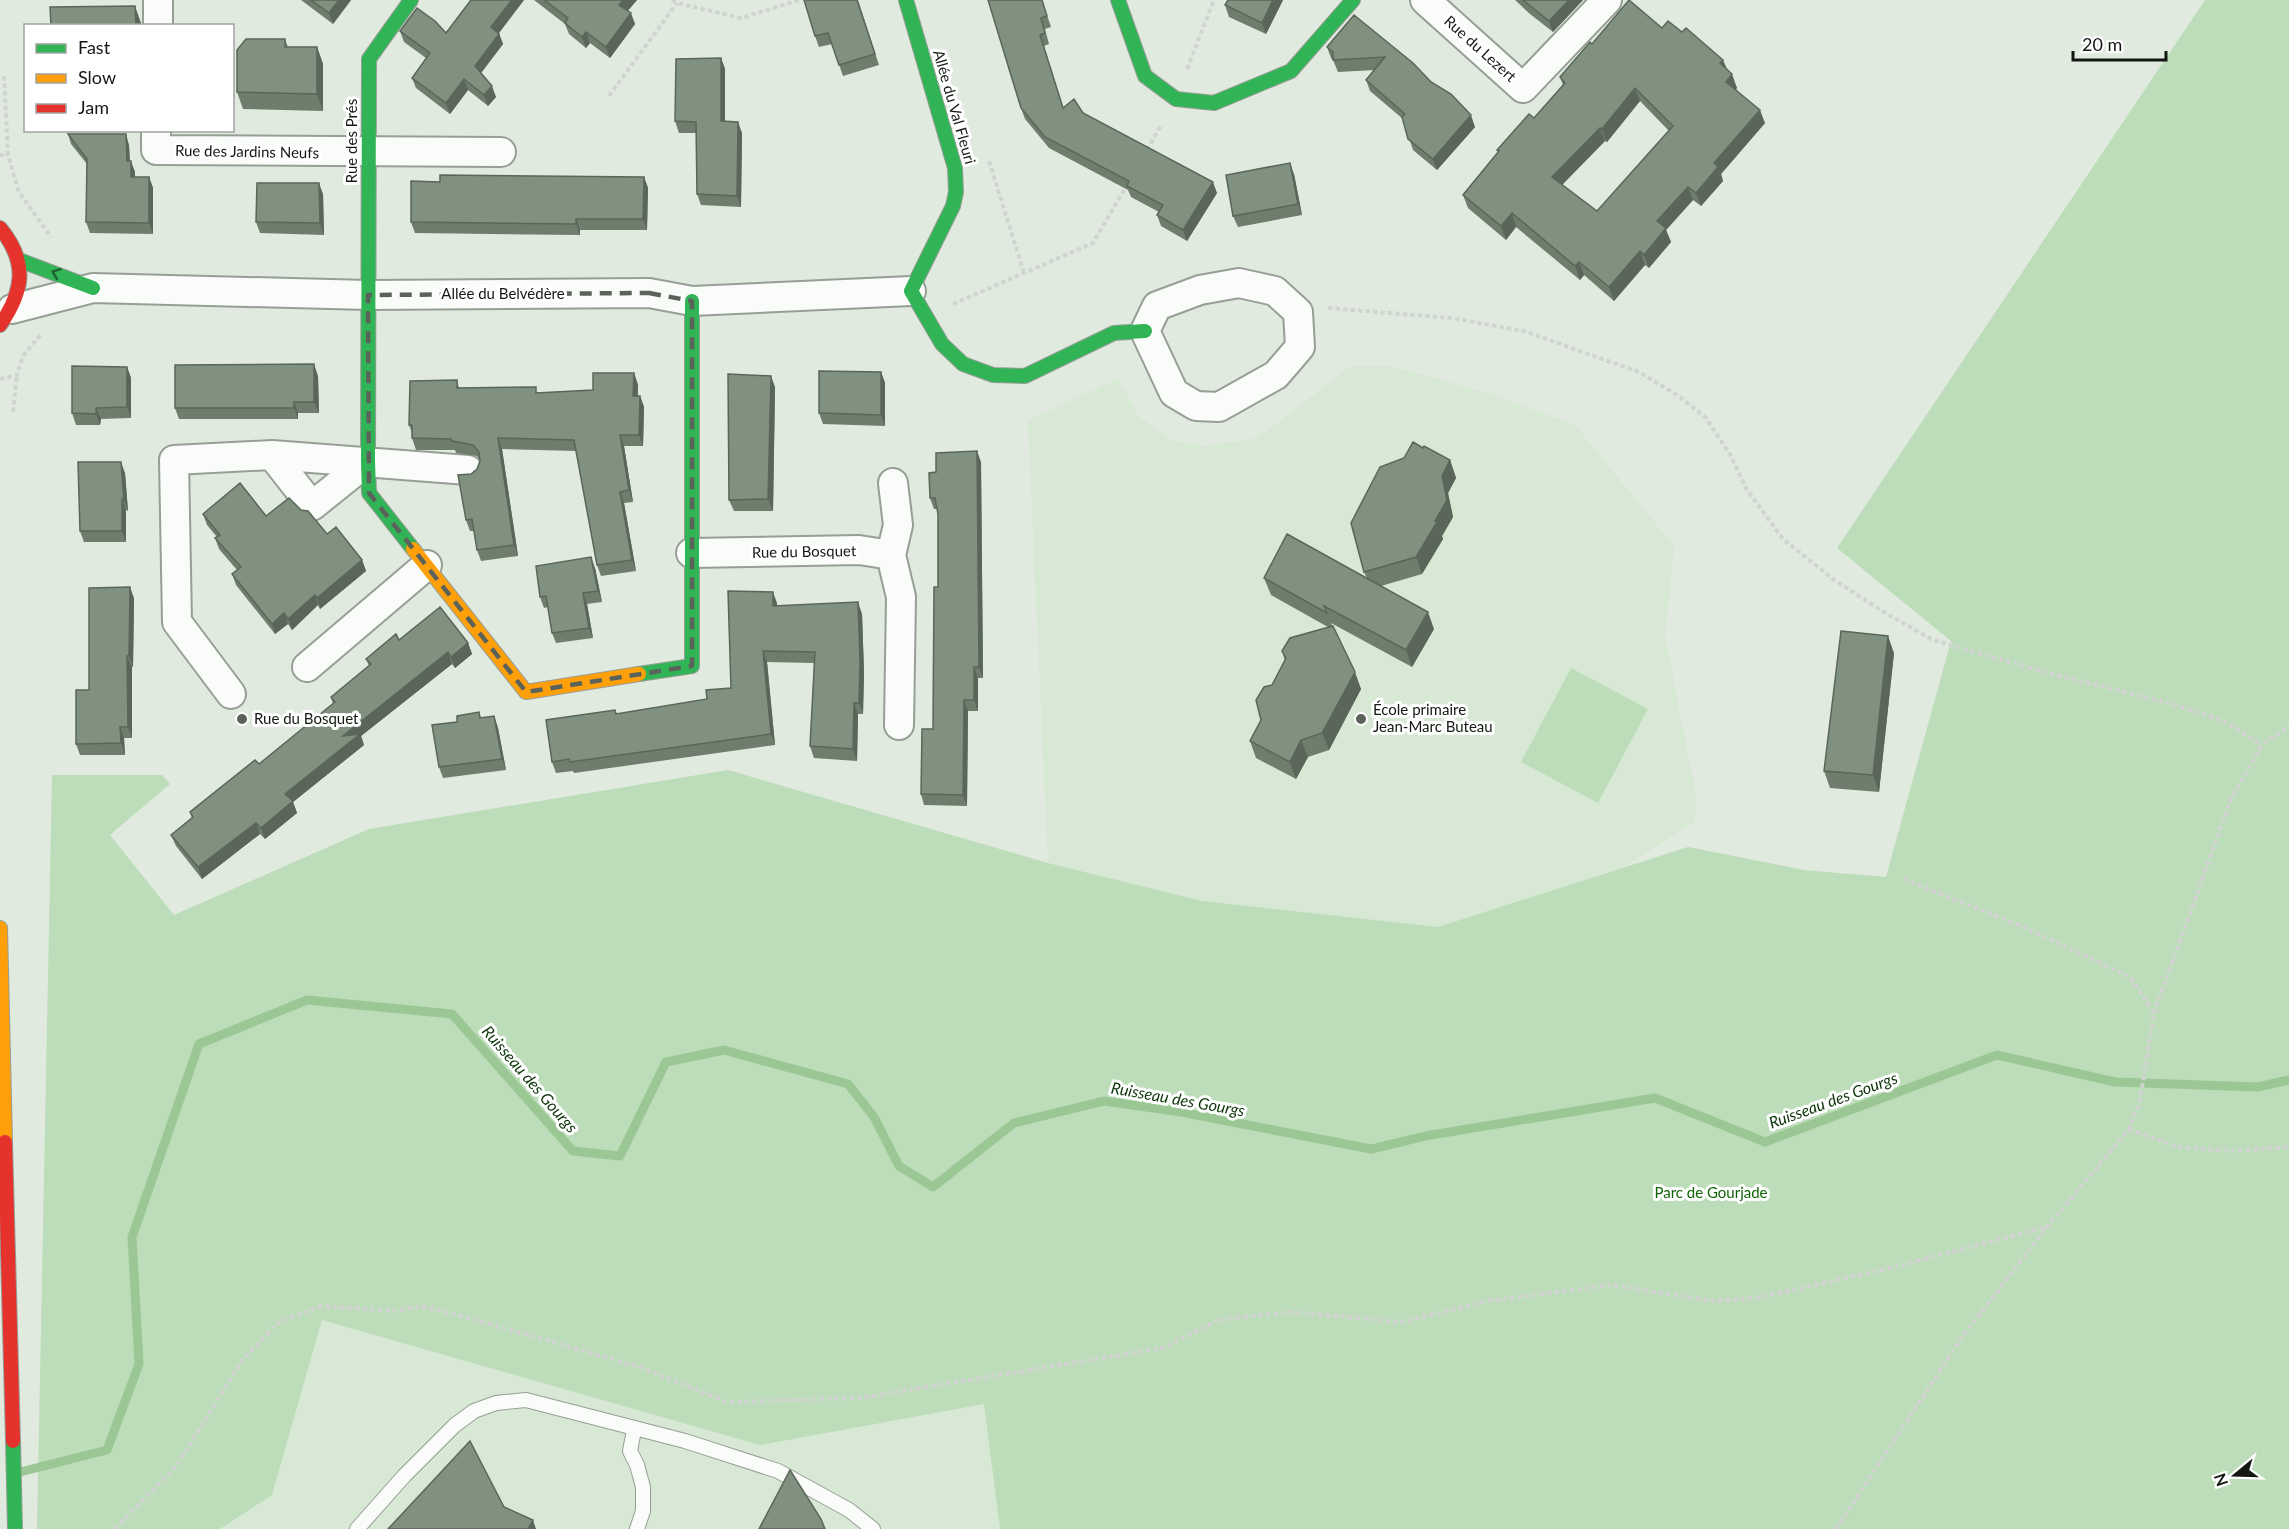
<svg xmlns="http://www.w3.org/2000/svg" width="2289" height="1529" font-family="Lato,sans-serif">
  <rect width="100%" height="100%" fill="#e0eadf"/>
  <path fill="#d7e8d4" d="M1351,366h40l100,28 84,31 99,121 -9,90 32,165 -3,21 -72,46 -184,59 -236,-26 -154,-38 -20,-443 90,-41 21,38 34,24 33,5 46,-7 15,-8z
    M322,1320l438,125 224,-41 16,125h-780l52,-34z"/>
  <path fill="#bddcb9" d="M2205,0h84v1529h-1289l-16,-125 -224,41 -438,-125 -50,175 -52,34h-183l15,-754h110l8,9 -60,51 64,80 195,-86 359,-59 320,93 154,38 236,26 250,-80 116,23 82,7 65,-236 -114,-93z
    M1571,668l77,41 -50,94 -77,-41z"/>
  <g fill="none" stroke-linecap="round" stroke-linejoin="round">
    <path stroke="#9bc795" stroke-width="9" d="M20,1472l87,-22 32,-86 -7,-127 67,-193 108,-44 145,14 121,137 47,5 46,-94 58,-12 124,34 26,33 25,49 34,21 81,-64 90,-22 77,11 190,37 54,-13 230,-38 110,44 232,-87 118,27 143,5 31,-7"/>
    <g stroke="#979e96" stroke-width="16">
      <path id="lane" d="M634,1430l-4,21 7,14 6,22v24l-6,18
        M357,1529l47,-53 51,-51 19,-14 22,-8 30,-3 159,41 93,30 71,39 24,19"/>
    </g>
    <g stroke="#979e96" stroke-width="32">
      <path id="street" d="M1425,0l98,88 84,-88
        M158,26v-26
        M156,130v20l345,2
        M1239,283l36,8 23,21 2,35 -24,28 -57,32 -23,-1 -22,-13 -29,-62 12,-25 43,-16z
        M12,309l81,-21 275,7 281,-2 43,8 219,-10
        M272,455l40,51 56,-45
        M893,483l5,42 -7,30 10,42 -2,128
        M691,553l168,-3 32,5
        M307,667l120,-102
        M231,694l-54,-72 -3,-162 98,-5 196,15"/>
    </g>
    <g stroke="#979e96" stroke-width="16">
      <path id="fast" d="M411,0l-42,59 -1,402 1,32 44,56
        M906,0l49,168 1,24 -3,14 -42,85 31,53 21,20 30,11 32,1 89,-43 31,-2
        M1118,0l27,76 31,23 38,4 77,-32 62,-71
        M19,260l74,28
        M639,674l53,-8v-365
        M13,1441l2,88"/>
    </g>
    <g stroke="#979e96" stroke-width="16">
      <path id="slow" d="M413,549l113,143 113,-18
        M0,928l5,214"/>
    </g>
    <g stroke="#979e96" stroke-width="16">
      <path id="jam" d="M0,228c28,34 24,63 0,97
        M5,1142l8,299"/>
    </g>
    <path stroke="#d1d4d1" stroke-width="4" stroke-dasharray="4.5 3" stroke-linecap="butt" d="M672,0l5,3 64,15 58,-18
      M1187,69l27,-69
      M4,76l4,79 11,37 32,45
      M609,96l68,-93
      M1147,150l14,-25
      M0,155h8
      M989,161l35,112
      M953,304l140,-61 34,-58
      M1328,308l123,10 73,13 115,41 41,25 26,21 25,38 16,34 36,49 50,40 49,32 51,29 115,33 117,29 59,19 38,24
      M0,379l17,-4 6,-19 18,-22
      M13,412l4,-37
      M1904,879l115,46 111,52 24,36
      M2129,1129l48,18 57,4 55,-4
      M115,1529l61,-62 66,-106 34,-37 44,-18 75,5 25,-5 38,9 182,52 87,35 133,-4 303,-50 55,-28 73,-8 109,10 88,-21 123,-16 103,16 48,-4 132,-30 153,-40
      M1836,1529l126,-192 85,-110 82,-98 11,-29 14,-87 77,-214 31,-54 27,-19"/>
    <use href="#lane" stroke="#fafcfa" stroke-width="14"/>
    <use href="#street" stroke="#fafcfa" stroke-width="28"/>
    <use href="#fast" stroke="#30b455" stroke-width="14"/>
    <use href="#slow" stroke="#ff9f0a" stroke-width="14"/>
    <use href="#jam" stroke="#e5322d" stroke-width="14"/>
  </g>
  <path fill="#6f7d6d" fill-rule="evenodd" d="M301,0h50l-18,24z
    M471,0h53l-25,33 4,11 -22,29 15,24 -8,9 -20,-16 -18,24 -34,-26 -4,-10 14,-20 -22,-16 -4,-11 46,2z
    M534,0h103l-9,11 7,13 -25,34 -20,-15 -4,5 -17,-14 -4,-10z
    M858,0l21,65 -36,11 -11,-32 -13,3 -4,-11z
    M1042,0l9,27 -6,2 4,15 -5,2 19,61 20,6 134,80 -30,48 -26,-15 -4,-11 2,-3 -28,-15 -3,-7 -79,-42 -24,-29 -4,-11z
    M1228,0h55l-17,34 -37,-17 -4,-12z
    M1515,0h68l-30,32 -23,-18z
    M1354,15l121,112 -38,43 -24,-20 -10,-31 -33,-28 -4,-11 9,-10 -37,2 -5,-12 -2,-2 -4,-11z
    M1682,32l41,28 4,9 10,19 -1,1 29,34 -44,51 2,7 -22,25 -8,-6 -27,30 5,12 -22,26 -4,-3 -31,36 -30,-26 -4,5 -64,-53 -10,13 -38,-32 -5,-13 35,-42 -1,-3 37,-32 29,-33 -3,-8 32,-33zM1640,101l29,30 -72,80 -35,-26 43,-44 2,1z
    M285,39l3,8h29l6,17v47l-80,-2 -6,-17z
    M721,58l4,11v52l17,12 -1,74 -40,-2 -4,-11 -1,-61h-17l-4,-12z
    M68,134l61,11 1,16 5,11v5h14l4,11v46l-63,-1 -4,-11 1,-58 -16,-20z
    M1294,174l8,41 -64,12 -5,-11z
    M644,177l4,11 -1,42h-67v5l-165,-2 -4,-11 29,-40z
    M323,194l1,41 -64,-2 -4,-11z
    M127,367l4,11v40l-30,1 -1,6h-24l-4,-12z
    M881,372l4,11v43l-62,-2 -4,-11z
    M634,373l4,12v11h2l4,11 -1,39h-19l9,56 -9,1 12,68 -35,5 -4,-11 -21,-114 -74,-2 16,107 -37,5 -4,-11 -3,-19h-4l-4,-11 5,-46 6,-5 3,-9 -3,-4 -21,-3 -1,-3h-39l-4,-12v-5l-3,-8 48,-45 2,8 79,5 55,-3z
    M318,376l1,37h-21v6h-119l-4,-11z
    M775,387l-2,124h-39l-5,-11z
    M1423,448l27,12 6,18 -8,15 5,24 -11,19 1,3 -21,35 -41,12 53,43 -22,38 -81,-44 30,66 -32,61 -21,7 -12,22 -40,-21 -6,-17 11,-21 11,-35 13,-24 -3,-10 46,-24 -57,-32 -7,-17h103l-3,-6 40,-114z
    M981,462l2,216h-5v33h-10l-1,95 -43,-1 -3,-11 12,-65 5,-142v-73l-1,-5h-3l-4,-11 6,-26z
    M125,473l3,38 -2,-1v32h-42l-4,-11z
    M301,510l26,24 35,26 4,11 -46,38 -2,-4 -26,25 -4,-6 -13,10 -39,-49 -4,-11 5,-4 -18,-21 -4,-11 2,-1 -10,-12 -4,-11 63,2z
    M595,568l7,34 -15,2 6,34 -37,5 -4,-10 -4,-26 -4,1 -4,-11z
    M134,598l-1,69h-1v71h-8l1,17h-45l-4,-11 13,-54z
    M777,603v2l85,9 2,58 -1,42h-5l-1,47 -43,-3 -4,-12 4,-83 -47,-1 8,83 -201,28 -1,-2 -17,2 -4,-11 63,-52 2,4 90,-15 24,-11z
    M399,640l69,3 4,11 -17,14 -3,-4 -91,72 3,9 -71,57 4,11 -32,26 -5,-5 -58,45 -26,-33 -5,-11 21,-17 -2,-6 69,-48 74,-60 -2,-7 38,-31 -3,-7z
    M1894,653l-15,139 -49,-4 -6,-17z
    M479,712l2,6 13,-2 4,12 8,42 -63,8 -4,-11 18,-45z"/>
  <path fill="#5a6659" d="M339,0h12l-18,24 -4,-11z
    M512,0h12l-29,38 -4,-11z
    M623,0h14l-14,15 -4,-10z
    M1273,0h10l-17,34 -4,-11z
    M1569,0h14l-30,32 -4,-11z
    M135,6l6,17 1,3h-6z
    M631,13l4,11 -25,34 -4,-11z
    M586,32l4,11 -4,5 -4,-11z
    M499,34l4,10 -25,33 -3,-11z
    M317,47l6,17v47l-6,-17z
    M721,58l4,11v63l-4,-11z
    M1723,60l5,13 -8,-10z
    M1732,74l5,14 -6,7 -5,-13z
    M464,79l4,11 -18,24 -4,-11z
    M492,86l4,11 -8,9 -4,-11z
    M1635,88l5,13 -33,41 -5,-13z
    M1760,110l5,13 -44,51 2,7 -22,25 -5,-13 18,-30z
    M1471,115l4,12 -38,43 -4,-11z
    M738,122l4,11 -1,74 -4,-11z
    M1600,128l5,13 -48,49 -5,-13z
    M126,134l3,11 1,27 -3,-11z
    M131,161l4,11v16l-4,-11z
    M1290,163l4,11 8,41 -4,-11z
    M149,177l4,11v46l-4,-11z
    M644,177l4,11 -1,42 -4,-11z
    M1213,182l4,11 -30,48 -4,-11z
    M319,183l4,11 1,41 -4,-12z
    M1688,187l5,13 -27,30 5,12 -22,26 -5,-13 13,-34z
    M1512,213l4,14 -10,13 -5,-14z
    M576,219l4,11v5l-4,-11z
    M1640,251l5,14 -31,36 -5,-14z
    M1579,262l5,13 -4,5 -5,-14z
    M314,364l4,12 1,37 -5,-11z
    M127,367l4,11v40l-4,-11z
    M881,372l4,11v43l-4,-11z
    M634,373l4,12 -1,22 -4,-11z
    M771,376l4,11 -2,124 -5,-12z
    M640,396l4,11 -1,39 -4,-11z
    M294,402l4,11v6l-4,-11z
    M96,408l5,11 -1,6 -4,-11z
    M620,435l4,11 9,56 -4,-12z
    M498,438l4,11 16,107 -4,-11z
    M977,451l4,11 2,216 -4,-11z
    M1450,460l6,18 -8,15 5,24 -11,19 1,3 -21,35 -6,-17 19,-36 7,-45z
    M121,462l4,11 3,38 -4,-11z
    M620,492l4,11 12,68 -4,-11z
    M122,499l4,11v32l-4,-11z
    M591,557l4,11 7,34 -4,-11z
    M362,560l4,11 -46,38 -3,-11z
    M130,587l4,11 -1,69 -4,-11z
    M773,592l4,11v14l-4,-11z
    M583,593l4,11 6,34 -4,-10z
    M315,595l3,10 -26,25 -4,-11z
    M858,602l4,12 2,58 -1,42 -4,-11z
    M1428,612l6,17 -22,38 -6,-17z
    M284,613l4,11 -13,10 -3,-10z
    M1888,636l6,17 -15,139 -6,-17z
    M468,643l4,11 -17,14 -4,-11z
    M763,651l4,11 8,83 -4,-11z
    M448,652l4,12 -91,72 3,9 -71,57 4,11 -32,26 -4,-11 24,-34 58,-58z
    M127,656l5,11v71l-4,-11z
    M974,667l4,11v33l-4,-11z
    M1355,672l6,17 -32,61 -7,-17z
    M964,700l4,11 -1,95 -4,-11z
    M854,703l4,11 -1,47 -4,-12z
    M494,716l4,12 8,42 -4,-11z
    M120,727l4,11 1,17 -4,-12z
    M1301,740l7,17 -12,22 -6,-17z
    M256,823l4,11 -58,45 -4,-12z
    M533,1520l3,9h-8z"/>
  <path fill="#81917f" stroke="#5a6659" stroke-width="1.5" fill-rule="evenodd" d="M311,0h28l-10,13z
    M471,0h41l-21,27 8,7 -24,32 17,20 -8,9 -20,-16 -18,24 -34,-25 18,-25 -30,-22 17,-23 18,13 11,12z
    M544,0h79l-4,5 12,8 -25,34 -20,-15 -4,5 -17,-14 3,-5z
    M804,0h53l18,54 -36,11 -11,-32 -13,3z
    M988,0h54l5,16 -6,2 4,15 -5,2 23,73 11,-9 9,14 130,69 -30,48 -26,-15 6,-10 -36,-19 2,-5 -84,-44 -24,-29z
    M1228,0h45l-11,23 -37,-18z
    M1523,0h46l-20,21z
    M1629,0l33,28 6,-7 14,11 4,-4 37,32 -3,3 12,11 -6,8 34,28 -46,53 4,4 -22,26 -8,-6 -31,34 9,7 -22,27 -4,-4 -31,36 -30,-25 -4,4 -63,-53 -11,13 -38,-31 36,-44 -2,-1 32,-36 5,4 31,-35 -5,-6 30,-35 2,2zM1635,88l38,38 -76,85 -45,-34 48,-49 2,1z
    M135,6l1,20h-85l-1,-19z
    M1354,15l59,48 18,19 20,12 20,21 -38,44 -25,-20 -6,-22 3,-3 -39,-34 19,-23 -52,3v-8l-6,-5z
    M246,39h39v8h32v47l-80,-2v-42z
    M721,58v63l17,1 -1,74 -40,-2 -1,-72 -21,-1 1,-62z
    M68,134h58l1,27h4v16h18v46l-63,-1 1,-63z
    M1290,163l8,41 -65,12 -7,-41z
    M440,175l204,2 -1,42h-67v5l-165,-2v-41l29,1z
    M257,183h62l1,40 -64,-1z
    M314,364v38h-20v6h-119v-43z
    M72,366l55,1v40l-31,1v6l-24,-1z
    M819,371l62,1v43l-62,-2z
    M593,373h41l-1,23h7l-1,39h-19l9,55 -9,2 12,68 -35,5 -23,-125 -76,-2 16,107 -37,5 -5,-31 -6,1 -8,-45 13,-1 6,-5 3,-8 -1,-9 -6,-7 -21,-4 -1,-2 -39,-1v-13h-3l1,-44 47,-1v8l79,-1v6l57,-3z
    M728,374l43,2 -3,123 -39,1z
    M1413,442l10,6 1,-2 26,14 -8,16 5,24 -12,21 2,1 -21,35 -52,15 -13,-49 29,-56 24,-9z
    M977,451l2,216h-5v33h-10l-1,95 -42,-1 1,-65h11l1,-142h4v-73l-3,-16h-5l-1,-25 7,-1v-19z
    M78,462h43l3,38 -2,-1v32h-42z
    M240,483l26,33 23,-18 12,12 7,1 19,23 9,-7 26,33 -45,38 -2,-3 -27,24 -4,-6 -12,11 -40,-50 9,-7 -26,-29 5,-3 -17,-21z
    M1287,534l141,78 -22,38 -82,-44 3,7 -63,-35z
    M591,557l7,34 -15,2 6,35 -37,5 -6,-37 -6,1 -4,-31z
    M130,587l-1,69h-2l1,71h-8l1,16 -45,1v-54h13v-102z
    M728,591l45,1v14l85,-4 2,59 -1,42h-5l-1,46 -43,-3 5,-94 -52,-1 8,83 -201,28 -1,-3 -17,3 -6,-42 69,-10 1,4 91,-15 -1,-9 25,-2z
    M440,607l28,36 -17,14 -3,-5 -105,84 17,-2 -75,60 8,7 -32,27 -5,-5 -58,44 -27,-32 22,-18 -3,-5 65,-52 4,4 76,-62 -4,-5 40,-33 -5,-5 30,-25 3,6z
    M1333,626l22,46 -33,61 -21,7 -11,22 -40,-21 11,-21 -5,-20 8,-13 8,-2 14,-27 -4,-7 8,-13z
    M1841,631l47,5 -15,139 -49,-4z
    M479,712l1,6 14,-2 8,43 -63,8 -7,-42 25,-3v-6z
    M470,1441l34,66 29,13 -5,9h-140z
    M790,1470l31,49 4,10h-66z"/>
  <defs><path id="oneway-chevron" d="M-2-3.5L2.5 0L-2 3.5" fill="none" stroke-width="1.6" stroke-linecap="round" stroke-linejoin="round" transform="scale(1.5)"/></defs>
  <use stroke="#205f30" href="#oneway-chevron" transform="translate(56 273) rotate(-159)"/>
  <path fill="none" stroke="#5b625a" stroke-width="4.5" stroke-dasharray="12 8" stroke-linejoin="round" d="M649,293l43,8v365l-166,26 -157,-199 -1,-198z"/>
  <g fill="#5b625a" stroke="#fff" stroke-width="2">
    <circle cx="242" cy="719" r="6"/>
    <circle cx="1361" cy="719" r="6"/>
  </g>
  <g text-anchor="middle" stroke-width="6" stroke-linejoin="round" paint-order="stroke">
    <g font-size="15" fill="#131912" stroke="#fff">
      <text transform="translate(1480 49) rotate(42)" y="5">Rue du Lezert</text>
      <text transform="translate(954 107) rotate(74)" y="5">Allée du Val Fleuri</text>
      <text transform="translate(352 141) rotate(-90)" y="5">Rue des Prés</text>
      <text transform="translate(247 152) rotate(1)" y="5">Rue des Jardins Neufs</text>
      <text x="503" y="299">Allée du Belvédère</text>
      <text transform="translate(804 552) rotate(-1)" y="5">Rue du Bosquet</text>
    </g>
    <g font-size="15" fill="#131912" stroke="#fff" text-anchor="start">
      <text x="1373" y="715">École primaire<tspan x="1373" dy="17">Jean-Marc Buteau</tspan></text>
      <text x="254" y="724">Rue du Bosquet</text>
    </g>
    <g font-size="15" fill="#116406" stroke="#fff">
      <text x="1711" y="1198">Parc de Gourjade</text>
    </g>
    <g font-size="16" font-style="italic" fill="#0d3608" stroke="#fff">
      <text transform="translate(530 1079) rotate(49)" y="6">Ruisseau des Gourgs</text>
      <text transform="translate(1178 1099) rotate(10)" y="6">Ruisseau des Gourgs</text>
      <text transform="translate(1833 1100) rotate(-20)" y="6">Ruisseau des Gourgs</text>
    </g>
  </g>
  <rect x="24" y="24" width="210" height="108" fill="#ffffff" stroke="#a1a3a0" stroke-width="1.5"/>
  <rect x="36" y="44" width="30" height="9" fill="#30b455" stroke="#a1a3a0" stroke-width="1.5"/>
  <text x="78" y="54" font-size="18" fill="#131912">Fast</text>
  <rect x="36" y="74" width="30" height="9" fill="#ff9f0a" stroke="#a1a3a0" stroke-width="1.5"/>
  <text x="78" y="84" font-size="18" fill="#131912">Slow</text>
  <rect x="36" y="104" width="30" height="9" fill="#e5322d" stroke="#a1a3a0" stroke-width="1.5"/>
  <text x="78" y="114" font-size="18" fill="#131912">Jam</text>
  <g transform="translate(2235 1475) rotate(251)" stroke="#ffffff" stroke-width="4.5" paint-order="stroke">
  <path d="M0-4.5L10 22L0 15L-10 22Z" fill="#131912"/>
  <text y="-9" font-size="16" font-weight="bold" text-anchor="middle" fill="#131912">N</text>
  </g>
  <path d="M2073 51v9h93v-9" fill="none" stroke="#131912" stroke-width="3"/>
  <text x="2082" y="51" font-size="18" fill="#131912" stroke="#ffffff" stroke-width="4.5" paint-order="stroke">20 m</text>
</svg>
